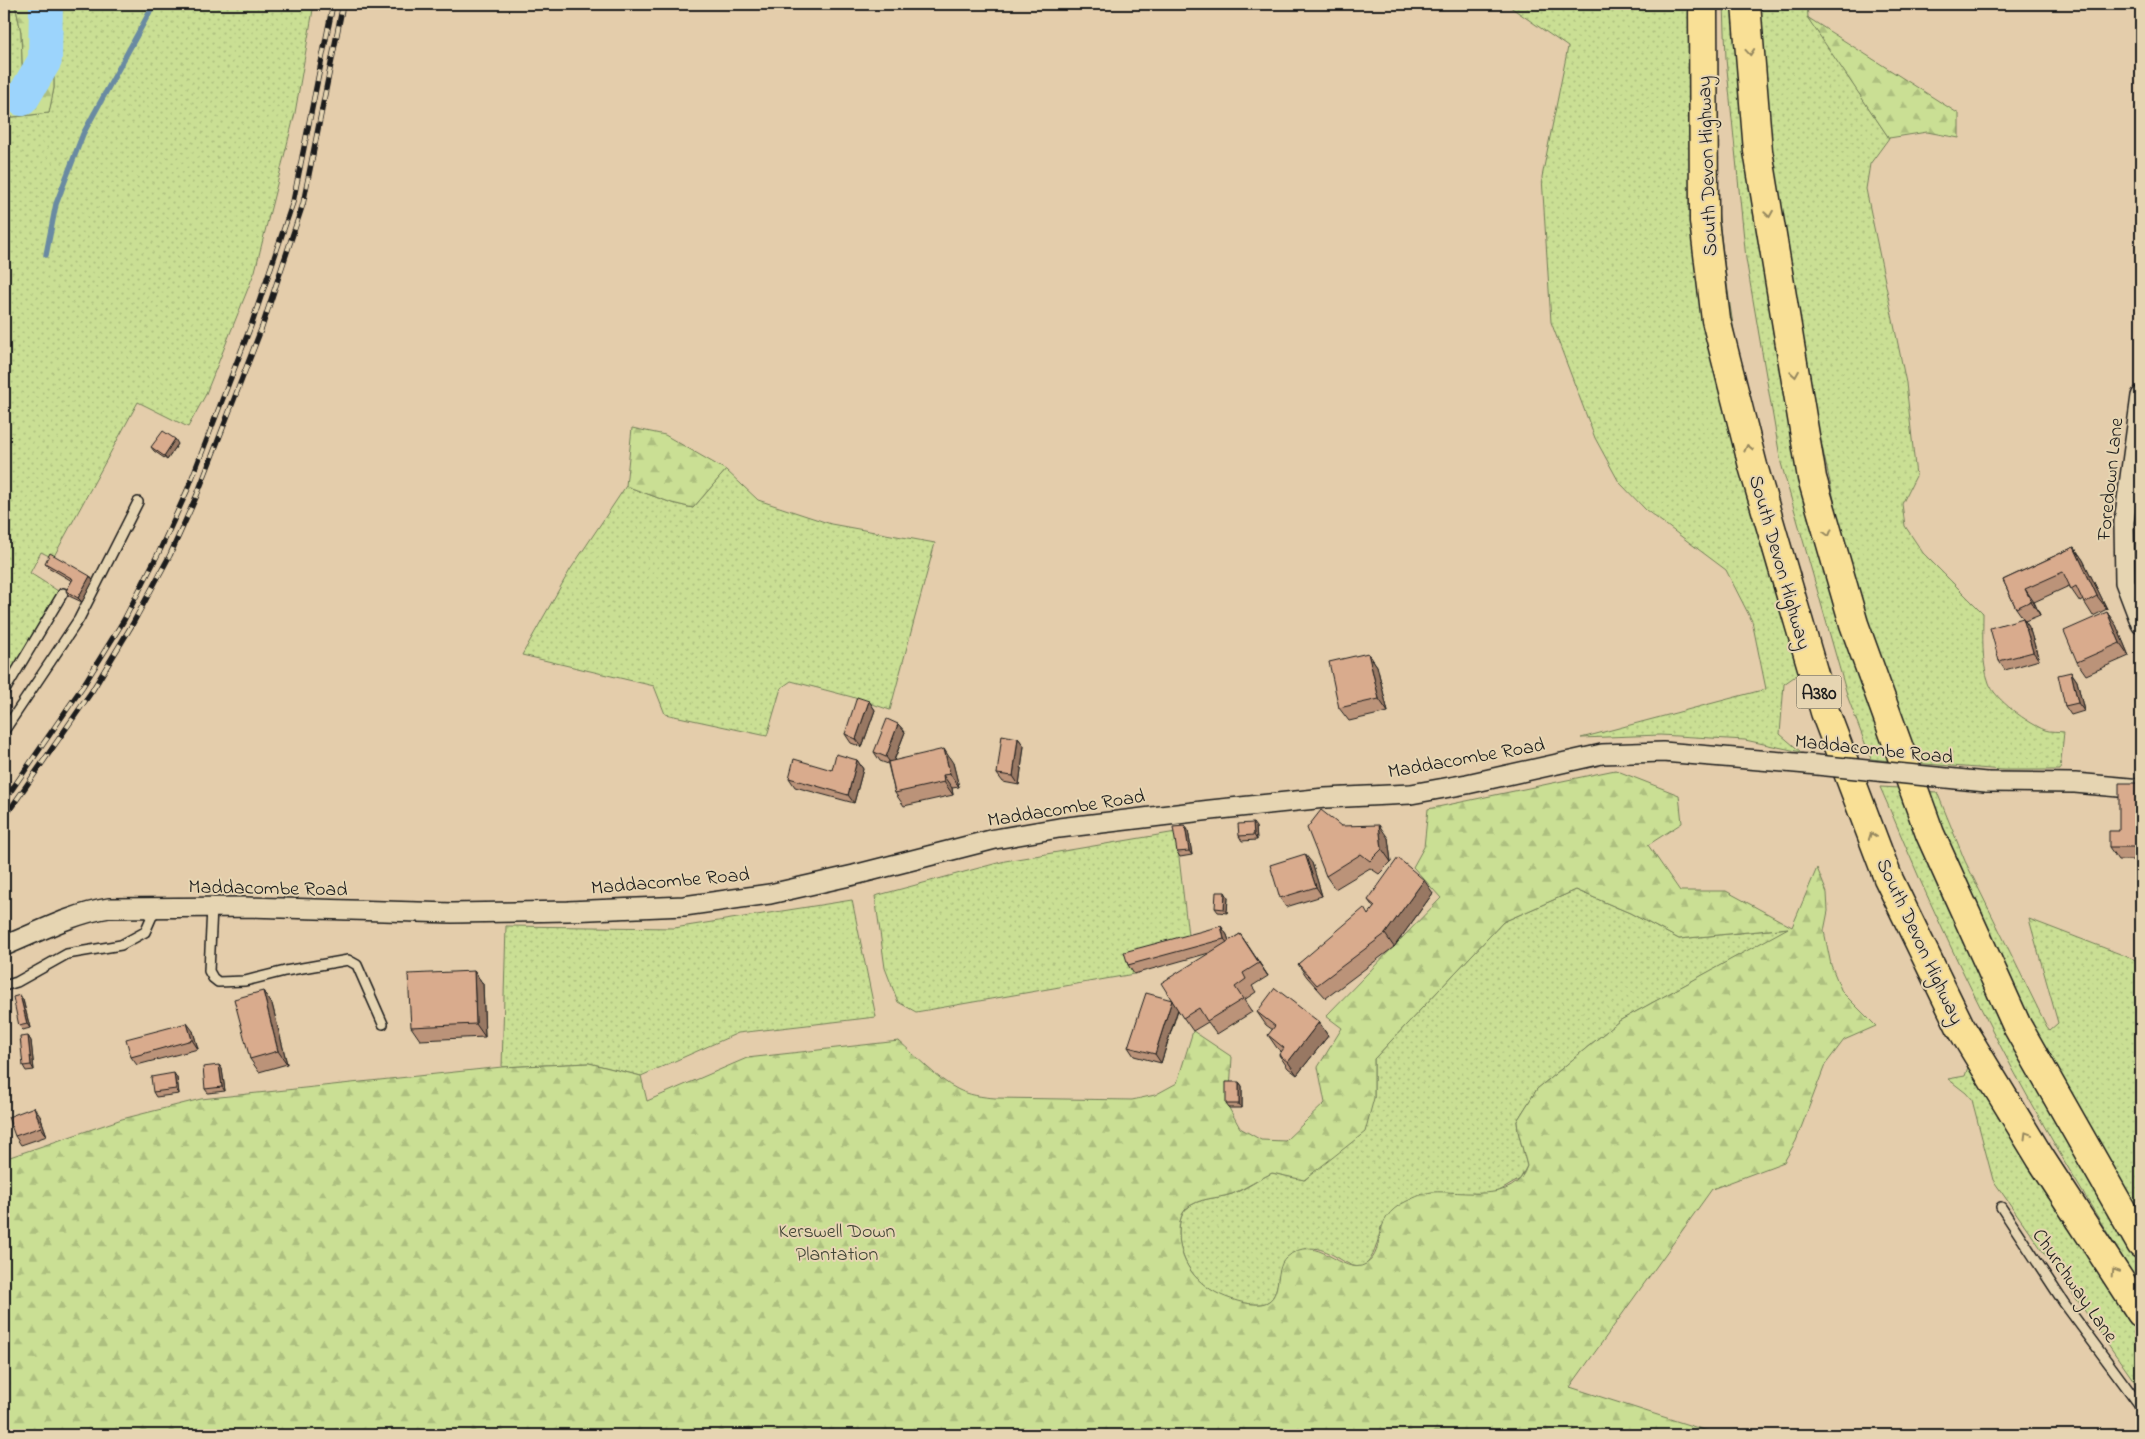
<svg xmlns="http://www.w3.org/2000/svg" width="2145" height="1439" font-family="'Indie Flower',sans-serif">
  <defs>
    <pattern id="grass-dots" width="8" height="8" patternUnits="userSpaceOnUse" patternTransform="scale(1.25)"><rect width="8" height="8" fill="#cadf94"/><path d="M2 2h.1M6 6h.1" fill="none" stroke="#adbf7f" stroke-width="1.8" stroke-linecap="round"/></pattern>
    <pattern id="forest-firs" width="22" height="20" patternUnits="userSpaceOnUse" patternTransform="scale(1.25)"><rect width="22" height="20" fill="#cadf94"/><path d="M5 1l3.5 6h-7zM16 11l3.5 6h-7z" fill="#adbf7f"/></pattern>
  </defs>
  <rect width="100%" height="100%" fill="#e4cdab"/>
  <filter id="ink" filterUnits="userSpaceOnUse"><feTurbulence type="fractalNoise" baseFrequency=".02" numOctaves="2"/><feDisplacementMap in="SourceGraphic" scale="10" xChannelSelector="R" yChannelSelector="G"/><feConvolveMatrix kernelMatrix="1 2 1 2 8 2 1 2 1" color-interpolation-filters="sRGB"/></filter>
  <g filter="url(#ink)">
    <path fill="url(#grass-dots)" stroke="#737e58" d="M4,4h11l6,28 2,53 -19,9z
      M53,4h261l-19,109 -40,158 -50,125 -17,31 -50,-25 -85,156 -12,-6 -11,21 28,18 -54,92v-565l45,-5 5,-25z
      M1506,4h197c6,113 14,227 33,339 20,109 44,218 68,327l-20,14 -4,50 21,18 -56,-12 -85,-5 -79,3 185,-49 -14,-68 -26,-51 -80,-60 -27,-28 -24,-44 -44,-116 -9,-145 26,-130z
      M1724,4h11l23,228 37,230 60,202 36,97 -20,-2 -23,-61 -67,-235 -35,-204 -20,-200z
      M1759,4h48l1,13 81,121 -19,26 -4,25 40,194 10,93 -14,28 3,22 18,27 60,60c0,23 -2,48 6,70 6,17 39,40 56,47 5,2 13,1 19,2l-4,38h-57l-90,-7 -49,-153 -27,-97 -23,-102 -44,-257z
      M726,470l32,30 73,24 104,19 -45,167 -38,-13 -61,-16 -10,7 -14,48 -102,-22 -11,-28 -132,-31 48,-85 56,-84 46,17 21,5z
      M2141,480v61l-5,-36z
      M1880,787l19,1 225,449 17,24v25c-76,-118 -146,-242 -205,-371 -20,-42 -37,-86 -56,-128z
      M1922,791l15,1 28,69 84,170 9,-8 -29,-104 112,43v260l-93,-158z
      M1176,832l12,103 -57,26 3,13 -218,38 -18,-10 -13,-34 -10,-72 130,-35z
      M1576,890l54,23 49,26 110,-11 -170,93 -82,68 -20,32 1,10 9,35 -7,13 -19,11 -12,4 -58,-1 -50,34c-16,80 -41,13 -76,22 -39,10 -17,50 -43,55 -8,1 -16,-1 -23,-2 -33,-8 -59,-32 -60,-68 0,-9 1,-18 7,-25 13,-12 31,-10 46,-15 14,-5 27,-15 40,-21l33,7 69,-82v-39l129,-137z
      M852,900l24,117 -138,16 -97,43 -52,-13 -87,4 4,-141 168,2z
      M1971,1058l36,41 134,223v69l-148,-211 -21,-80 -6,-7 -18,-14 17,-3z"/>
    <path fill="url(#forest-firs)" stroke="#737e58" fill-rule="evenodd" d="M15,4h38l1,84 -5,25 -45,5v-24l19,-10 -2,-52z
      M1807,17l152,97v24l-32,-6 -38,6z
      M632,428l33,7 61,35 -33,38 -21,-5 -46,-17z
      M1615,770l64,25 3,28 -34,22 32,46h46l66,36 25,-59 10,25 1,18 -4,20 7,34 11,27 34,34 -32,14 -19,25 -29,76 -12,21 -72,27 -142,198 150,48h-1716v-276l118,-40 79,-20 301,-32 87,-4 52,13 6,25 100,-43 152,-17c17,15 38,38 58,48 11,6 25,8 38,9l137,2 23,-5 22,-12 16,-52 39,26 -3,51 11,20 21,12 24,1 40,-38 -7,-36 24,-39 -16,-12 115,-118 -28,-31 11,-20 4,-38zM1576,890l54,23 49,26 109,-11 -169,93 -82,68 -20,32 1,10 9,35c-12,39 -66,24 -95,26 -9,1 -16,5 -25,9 -39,18 -19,49 -41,63 -24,14 -49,-35 -80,-6 -13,12 -2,43 -25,46 -10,1 -21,-2 -30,-5 -30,-10 -51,-32 -52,-65 0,-9 1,-19 7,-25 13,-12 31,-10 46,-15 14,-6 27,-15 40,-21l32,7 61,-48 9,-34v-39l129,-137z"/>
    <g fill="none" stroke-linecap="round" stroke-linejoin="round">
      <path stroke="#698aa2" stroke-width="5.5" d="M4,101l18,-2
        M46,255l10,-51 27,-70 71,-130"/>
      <path stroke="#9cd4fc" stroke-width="34" d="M22,99l23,-39 1,-56"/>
      <g stroke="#1c1c1c" stroke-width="12">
        <path id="lane" d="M4,692l59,-99
          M4,731l75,-112 59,-117
          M212,907l-3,64 4,7 5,4 27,-1 40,-10 63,-11 9,5 26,59
          M4,986l13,-4 50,-28 54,-9 24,-13 11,-25
          M2001,1207l63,96 77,104"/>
      </g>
      <g stroke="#1c1c1c" stroke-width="22">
        <path id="street" d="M2141,396l-17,126 1,60 16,42
          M1986,782l89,1 66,6
          M4,946c34,-14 68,-32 105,-38l135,-1 208,6 116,-2 116,-5 86,-12 84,-19 141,-36 64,-11 152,-18 114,-12 86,-4 56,-10 135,-30 61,-2 144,12"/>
      </g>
      <g stroke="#1c1c1c" stroke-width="31">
        <path id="highway" d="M1703,4l1,217 12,99 37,146 72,246 63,166 72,148 81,133 100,154
          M1746,4l12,147 54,327 42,146 76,210 87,192 124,218"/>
      </g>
      <use href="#lane" stroke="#e6d5b2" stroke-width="9"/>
      <use href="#street" stroke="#e6d5b2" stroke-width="19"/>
      <use href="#highway" stroke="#f9e096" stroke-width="28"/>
      <g stroke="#1c1c1c" stroke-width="5.5">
        <path id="rail" d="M4,801l79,-115 41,-66 36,-70 27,-59 65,-168 41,-121 40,-198
          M4,818l88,-127 40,-66 38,-70 27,-60 65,-168 41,-123 40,-200"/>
      </g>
      <use href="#rail" stroke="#e6d5b2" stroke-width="4" stroke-dasharray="11" stroke-linecap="butt"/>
      <g stroke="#1c1c1c" stroke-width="22" stroke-linecap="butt">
        <path id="street-bridge" d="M1807,764l179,18"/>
      </g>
      <use href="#street-bridge" stroke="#e6d5b2" stroke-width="19"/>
    </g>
    <path fill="#bb9379" stroke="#1c1c1c" d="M178,444l-11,16 -13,-9 -3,-4z
      M2074,547l9,13 24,49 -14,7 -10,-16 -3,2 -11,-16 -35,16 6,13 -15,6 4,6 10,33 -34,10 -6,-9 24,-43 -7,-10 -13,-28z
      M45,563l48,18 -11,21 -13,-6 -3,-5 6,-10 -24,-14z
      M2116,625l13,31 -43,19 -9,-13z
      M1368,653l9,13 11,46 -39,9 -10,-13z
      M2071,672l6,9 7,30 -13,4 -6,-9z
      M869,701l6,9 -13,37 -11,-4 -6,-9z
      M898,724l7,8 -11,29 59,2 6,24 -7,1 1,7 -49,11 -9,-13 -7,-29 -8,-3 -6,-9z
      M1018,738l6,8 -5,39 -16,-3 -6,-8z
      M857,760l6,9 -9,34 -59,-16 -6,-9 43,-8z
      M2141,783v77h-23l-9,-13 10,-16z
      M1185,826l3,4 4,25 -12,2 -3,-5z
      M1341,826l47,12 3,24 -12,12 -9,-6 -35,21 -9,-13z
      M1256,827l1,13 -15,1 -3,-5z
      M1312,863l10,33 -36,11 -6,-9z
      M1433,893l-39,54 -68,51 -19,-21 -9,-13 70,-49 6,-7 -6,-8z
      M1228,897l-1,16 -9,-1 -3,-4z
      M1221,926l6,9 2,6 11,-7 28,42 -16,10 4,6 -12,8 8,12 -35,22 -9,-12 -15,9 -15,-21 -17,53 -27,-7 -6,-9 44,-47 37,-47 -75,21 -6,-9z
      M474,971l9,13 2,53 -65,3 -9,-13z
      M263,991l9,13 15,60 -28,8 -9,-13z
      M20,995l3,5 7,28 -7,2 -4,-4z
      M1257,1012l62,10 9,14 -31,39 -9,-7 -9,-13 2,-4 -4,-3 -9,-13 5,-5 -7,-5z
      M193,1031l5,18 -61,16 -6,-8z
      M28,1036l3,5 3,29 -8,1 -3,-5z
      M219,1065l3,4 3,22 -17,2 -3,-4z
      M177,1078l2,16 -23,3 -3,-5z
      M1239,1082l3,4v22h-13l-3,-4z
      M40,1116l7,20 -26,9 -6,-9z"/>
    <path fill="#987863" stroke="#1c1c1c" d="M175,439l3,5 -11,16 -3,-4z
      M2074,547l9,13 24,49 -10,-13z
      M90,576l3,5 -11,21 -4,-4z
      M2025,589l9,13 6,13 -9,-14z
      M2107,612l9,13 13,31 -9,-13z
      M2023,618l6,9 10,33 -6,-8z
      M1368,653l9,13 11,46 -9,-13z
      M2071,672l6,9 7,30 -6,-8z
      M869,701l6,9 -13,37 -6,-8z
      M898,724l7,8 -13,33 -6,-8z
      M1018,738l6,8 -5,39 -6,-9z
      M944,749l9,14 6,24 -9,-13z
      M857,760l6,9 -9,34 -6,-8z
      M943,775l9,13 1,7 -9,-13z
      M1253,823l3,4 1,13 -3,-5z
      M1379,825l9,13 3,24 -9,-13z
      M1185,826l3,4 4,25 -3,-4z
      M1305,854l7,9 10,33 -6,-9z
      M1424,880l9,13 -39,54 -9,-13z
      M1225,892l3,5 -1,16 -3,-4z
      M1221,926l6,9 4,12 -7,-8z
      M1240,934l9,13 19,29 -9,-13z
      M474,971l9,13 2,53 -9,-13z
      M263,991l9,13 15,60 -9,-13z
      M20,995l3,5 7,28 -3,-4z
      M1172,1000l6,9 -17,54 -6,-9z
      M1319,1022l9,14 -31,39 -9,-13z
      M187,1023l6,8 5,18 -6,-9z
      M28,1036l3,5 3,29 -3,-5z
      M219,1065l3,4 3,22 -3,-4z
      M174,1073l3,5 2,16 -3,-5z
      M1239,1082l3,4v22l-3,-4z
      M34,1107l6,9 7,20 -6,-9z"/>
    <path fill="#d9ab8d" stroke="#1c1c1c" d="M163,431l12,8 -11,17 -13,-9z
      M2074,547l23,49 -13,7 -8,-17 -5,3 -8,-17 -38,17 6,12 -15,7 -13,-28z
      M50,553l40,23 -12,22 -12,-7 7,-12 -28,-16z
      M2107,612l13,31 -43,19 -13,-31z
      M2023,618l10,34 -34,9 -9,-33z
      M1368,653l11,46 -40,9 -10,-46z
      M2071,672l7,31 -13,3 -7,-31z
      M857,697l12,4 -13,38 -11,-5z
      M887,719l11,5 -12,33 -12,-5z
      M2141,734v19h-2l-2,-18z
      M1002,735l16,3 -5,38 -16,-2z
      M944,749l6,25 -7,1 1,7 -49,11 -7,-31z
      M836,754l21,6 -9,35 -59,-17 5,-19 38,11z
      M2119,783h22v64h-32v-16h10z
      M1321,810l20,16 38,-1 3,24 -12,12 -9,-7 -35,22 -19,-48z
      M1253,823l1,12 -15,1 -1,-12z
      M1185,826l4,25 -12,1 -4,-25z
      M1305,854l11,33 -36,11 -10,-33z
      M1398,858l26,22 -39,54 -68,51 -19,-21 66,-56 4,7 7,-9 -7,-6z
      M1216,892h9l-1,17 -9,-1z
      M2140,915h1v12z
      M1221,926l3,13 -96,26 -4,-13z
      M1240,934l19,29 -16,10 3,6 -11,8 8,12 -36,22 -8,-13 -16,10 -22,-35z
      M474,971l2,53 -65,3 -3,-53z
      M1275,988l44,34 -31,40 -9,-7 5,-7 -16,-13 7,-9 -18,-14z
      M263,991l15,60 -28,8 -16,-60z
      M1146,993l26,7 -17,54 -27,-7z
      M20,995l7,29 -8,2 -6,-29z
      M187,1023l5,17 -61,17 -5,-18z
      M28,1036l3,29 -8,1 -3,-29z
      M219,1065l3,22 -17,2 -2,-22z
      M174,1073l2,16 -23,3 -2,-15z
      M1226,1082h13v22h-13z
      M34,1107l7,20 -26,9 -7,-19z"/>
    <defs><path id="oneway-chevron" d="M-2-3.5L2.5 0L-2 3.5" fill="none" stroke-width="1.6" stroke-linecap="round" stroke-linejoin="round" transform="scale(1.25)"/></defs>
    <g stroke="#96885f">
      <use href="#oneway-chevron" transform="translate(1750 52) rotate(85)"/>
      <use href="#oneway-chevron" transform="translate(1769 214) rotate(81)"/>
      <use href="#oneway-chevron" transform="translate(1795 374) rotate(81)"/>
      <use href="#oneway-chevron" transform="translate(1748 448) rotate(-104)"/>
      <use href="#oneway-chevron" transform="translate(1828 533) rotate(74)"/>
      <use href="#oneway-chevron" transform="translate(1872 836) rotate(-111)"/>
      <use href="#oneway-chevron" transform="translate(2027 1135) rotate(-121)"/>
      <use href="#oneway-chevron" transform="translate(2114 1272) rotate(-123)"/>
    </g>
  </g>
  <g text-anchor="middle" stroke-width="4" stroke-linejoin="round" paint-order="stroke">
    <rect fill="#e6d5b2" stroke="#595449" stroke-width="1" x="1796.5" y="675.5" width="45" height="33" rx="4"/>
    <g font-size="19" font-weight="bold" fill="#1c1c1c">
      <text x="1819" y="699">A380</text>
    </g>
    <g font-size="20" fill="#1c1c1c" stroke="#e6d5b2">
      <text transform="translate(1706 166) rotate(-92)" y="7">South Devon Highway</text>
      <text transform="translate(2109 479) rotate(-84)" y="7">Foredown Lane</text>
      <text transform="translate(1781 562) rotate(74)" y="7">South Devon Highway</text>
      <text transform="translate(1874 748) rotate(6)" y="7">Maddacombe Road</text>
      <text transform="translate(1466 757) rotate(-10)" y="7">Maddacombe Road</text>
      <text transform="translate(1066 807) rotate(-9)" y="7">Maddacombe Road</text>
      <text transform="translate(670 880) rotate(-5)" y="7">Maddacombe Road</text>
      <text transform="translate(268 887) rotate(1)" y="7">Maddacombe Road</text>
      <text transform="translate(1921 941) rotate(65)" y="7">South Devon Highway</text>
      <text transform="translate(2076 1285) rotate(55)" y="7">Churchway Lane</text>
    </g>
    <g font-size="20" fill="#3f4334" stroke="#e6d5b2">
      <text x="837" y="1237">Kerswell Down<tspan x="837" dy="23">Plantation</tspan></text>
    </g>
  </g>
  <rect width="2145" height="1439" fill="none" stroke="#e6d5b2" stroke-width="20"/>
  <rect x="10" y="10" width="2125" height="1419" fill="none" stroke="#1c1c1c" stroke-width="2" filter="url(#ink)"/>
</svg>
